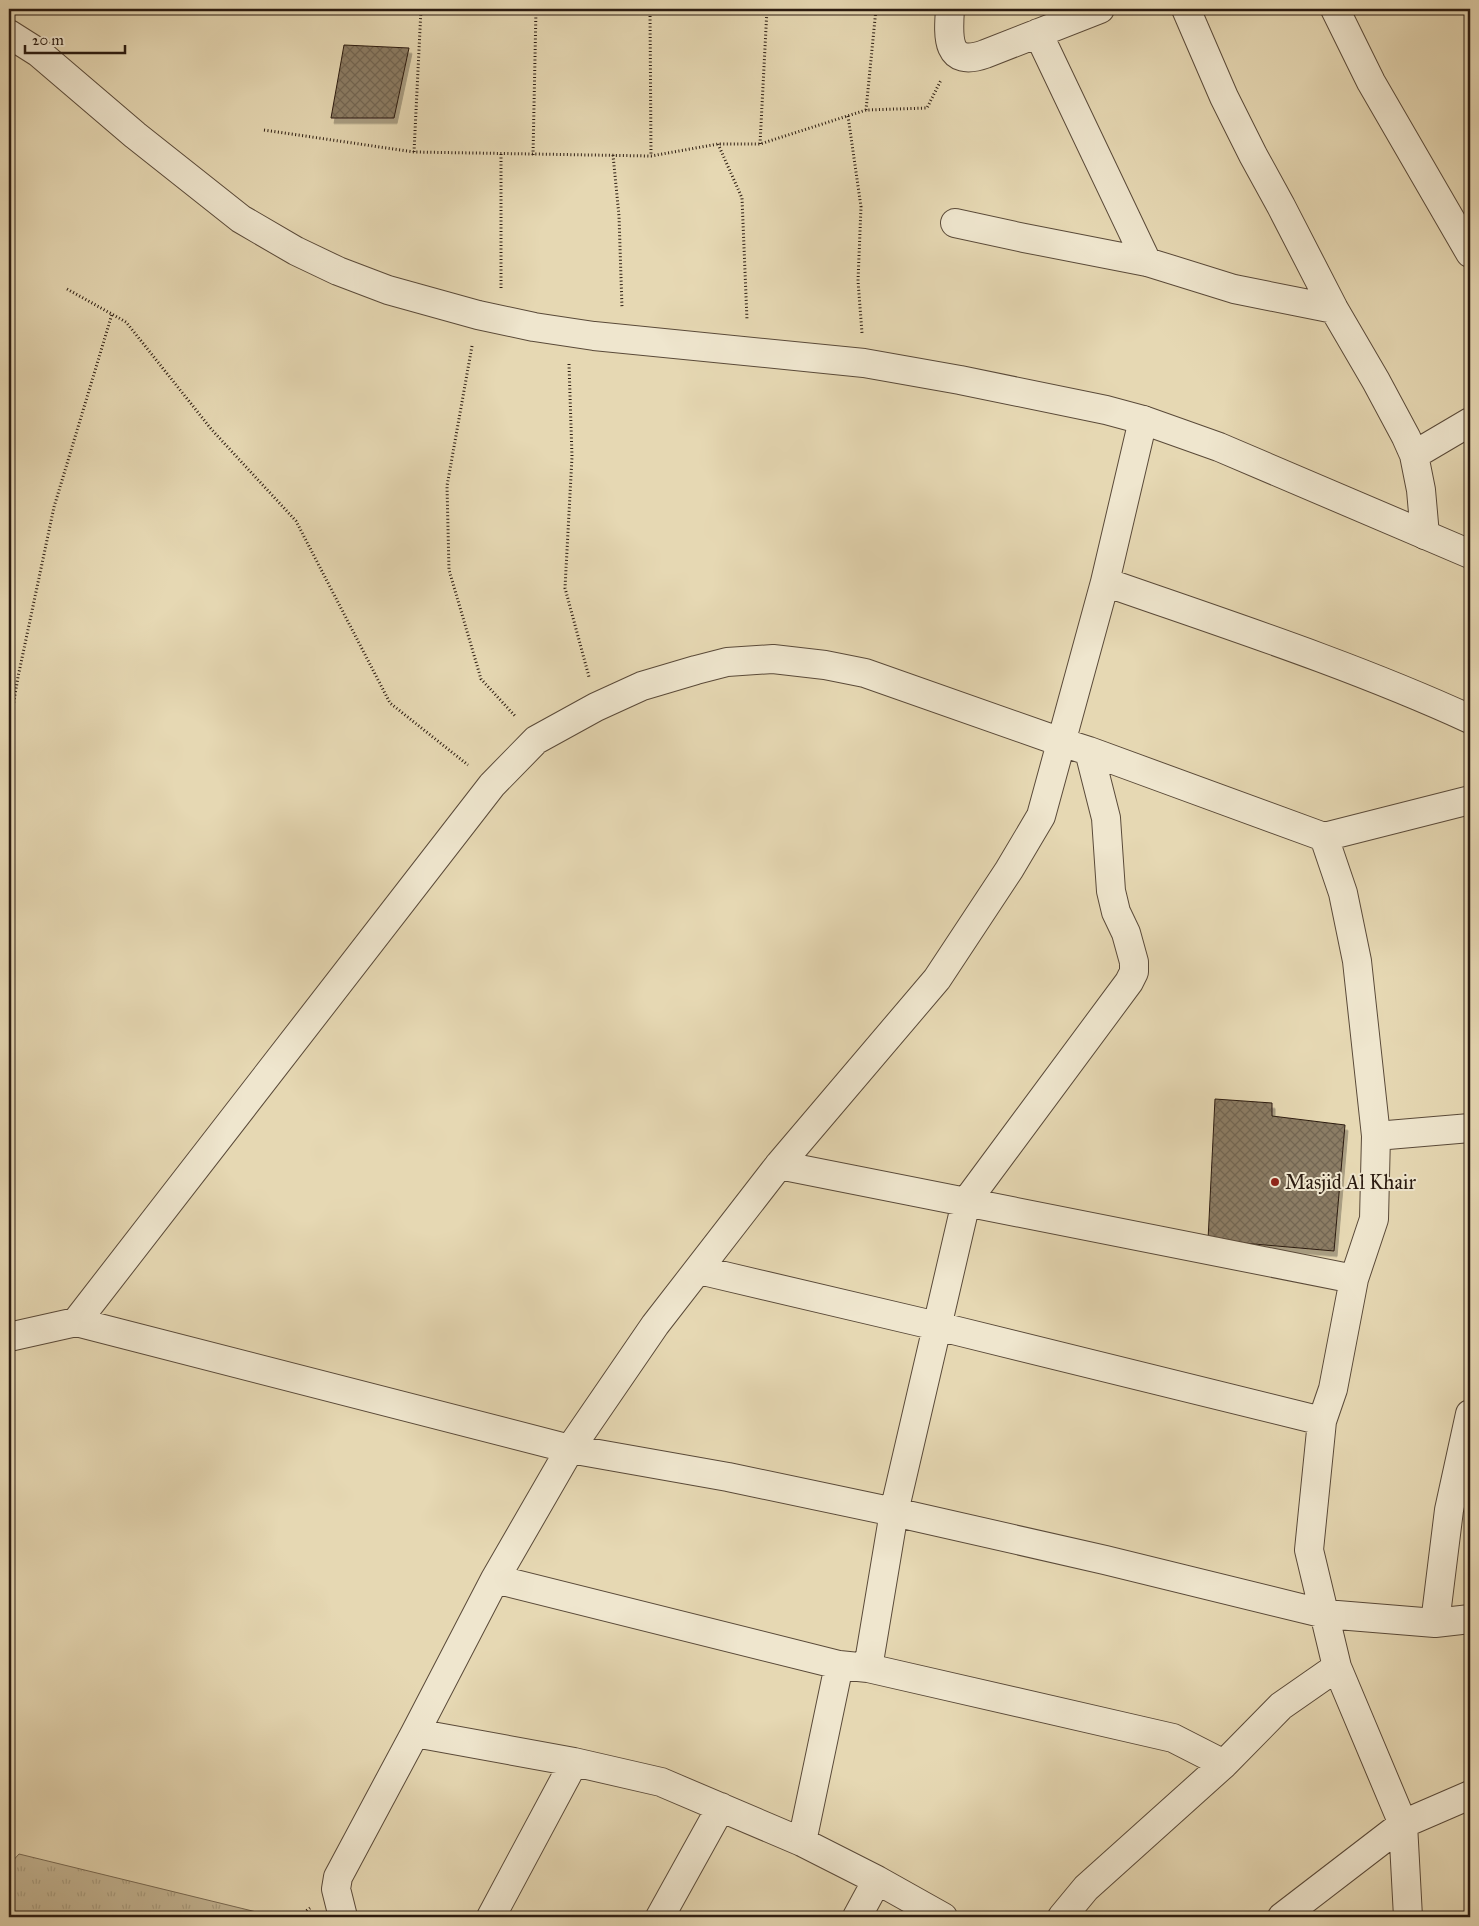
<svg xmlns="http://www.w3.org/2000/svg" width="1479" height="1926" font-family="'IM FELL Great Primer',serif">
  <defs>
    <pattern id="park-tufts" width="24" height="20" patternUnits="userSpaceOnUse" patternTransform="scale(1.25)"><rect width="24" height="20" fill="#c6b897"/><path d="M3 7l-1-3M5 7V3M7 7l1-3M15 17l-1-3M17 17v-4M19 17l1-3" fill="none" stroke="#aa9e81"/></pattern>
    <pattern id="building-cross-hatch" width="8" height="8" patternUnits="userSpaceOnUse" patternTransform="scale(1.25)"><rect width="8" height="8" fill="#8c7d65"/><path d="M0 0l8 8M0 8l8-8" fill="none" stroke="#736652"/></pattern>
    <filter id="shadow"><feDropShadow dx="3" dy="5.5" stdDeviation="0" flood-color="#0004"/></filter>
  </defs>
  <rect width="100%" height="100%" fill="#e6d8b3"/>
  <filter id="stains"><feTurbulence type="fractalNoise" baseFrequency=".004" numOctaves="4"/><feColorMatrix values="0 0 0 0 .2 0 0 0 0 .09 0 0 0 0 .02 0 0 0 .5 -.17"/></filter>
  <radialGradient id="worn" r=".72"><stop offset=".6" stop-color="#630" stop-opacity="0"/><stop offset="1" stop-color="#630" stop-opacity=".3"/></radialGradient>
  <path fill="url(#park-tufts)" stroke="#786a54" d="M19,1854l258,63h-268v-52z"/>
  <path fill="url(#building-cross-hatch)" stroke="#2b1b10" filter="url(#shadow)" d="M344,45l65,3 -15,70h-63z
    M1215,1099l57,4v13l73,9 -11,126 -126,-11z"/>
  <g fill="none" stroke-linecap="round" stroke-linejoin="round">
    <g stroke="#5a4a39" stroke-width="30">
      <path id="minor" d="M950,9c-2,28 -4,59 35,45l115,-45
        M1186,9l38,88 29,58 28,51 53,103 42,72 30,56 8,18 7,35 4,45
        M1335,9l36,73 99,171
        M1038,33l109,229
        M955,223l69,15 123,24 87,27 100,20
        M1414,455l56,-33
        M1105,582c123,43 247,83 365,137
        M1324,837l19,56 14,68 19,175 -1,41 -1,42 -20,60 -21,110 -11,32 -13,129 28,117 66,157 5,93
        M1376,1136l94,-8
        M779,1165l575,114
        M699,1270l238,56 385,95
        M76,1322l494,127 158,28 166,35 211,48 220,54 110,9 35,-4
        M9,1337l67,-15 416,-537 44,-45 60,-33 46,-21 54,-16 31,-8 46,-3 52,6 40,8 196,69 28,9 235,86 146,-37
        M495,1579l344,86 29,3 305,70 51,26
        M1435,1623l14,-113 21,-96
        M868,1668l26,-156 72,-310 163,-220 5,-10v-10l-8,-29 -10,-21 -5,-21 -5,-73 -17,-67
        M415,1733l159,29 87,20 141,60 75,38 66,37
        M802,1842l37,-177
        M343,1917l-7,-28 2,-12 77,-144 80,-154 75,-130 85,-124 124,-160 158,-186 72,-109 32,-54 64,-234 38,-162
        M491,1917l83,-155
        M660,1917l61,-110
        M857,1917l20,-37
        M1062,1917l24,-29 138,-124 57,-58 56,-39
        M1282,1917l121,-93 67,-29"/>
    </g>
    <g stroke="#5a4a39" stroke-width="30">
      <path id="tertiary" d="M9,34l30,19 96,82 106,84 55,32 42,20 50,19 90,25 56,12 60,9 270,27 96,17 146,30 37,10 76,27 251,107"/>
    </g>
    <path stroke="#2b1b10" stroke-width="3" stroke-dasharray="1 2.5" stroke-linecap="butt" d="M650,9l1,147
      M866,110l10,-101
      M848,116l13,91 -3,74 4,52
      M264,130l150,22 237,4 67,-12h42l106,-34 61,-2 14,-28
      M718,144l24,54 5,122
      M760,144l7,-135
      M414,152l7,-143
      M501,154v135
      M533,155l3,-146
      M613,155l6,61 3,92
      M67,289l59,33 86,108 84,91 94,182 78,62
      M472,346l-25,140 2,84 32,109 35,38
      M569,364l3,93 -7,131 24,89
      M9,730l9,-53 36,-170 58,-193
      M304,1917l2,-6 4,-3"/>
    <use href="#minor" stroke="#efe6ce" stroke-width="28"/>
    <use href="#tertiary" stroke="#efe6ce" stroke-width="28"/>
  </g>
  <circle fill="#8f2418" stroke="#efe6ce" stroke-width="2" cx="1275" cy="1182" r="5"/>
  <g text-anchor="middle" stroke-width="4" stroke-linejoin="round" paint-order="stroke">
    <g font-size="20" fill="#2b1b10" stroke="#efe6ce" text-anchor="start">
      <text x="1285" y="1189">Masjid Al Khair</text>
    </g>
  </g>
  <rect width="1479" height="1926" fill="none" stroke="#e6d8b3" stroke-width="30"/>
  <rect x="10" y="10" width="1459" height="1906" fill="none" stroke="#2b1b10" stroke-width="2.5"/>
  <rect x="15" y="15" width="1449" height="1896" fill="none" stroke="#2b1b10"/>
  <path d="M25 45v8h100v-8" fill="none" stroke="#2b1b10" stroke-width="2.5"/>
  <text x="32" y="45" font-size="15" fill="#2b1b10" stroke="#efe6ce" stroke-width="4" paint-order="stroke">20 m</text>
  <rect width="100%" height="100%" filter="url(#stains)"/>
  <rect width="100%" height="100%" fill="url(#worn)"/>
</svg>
